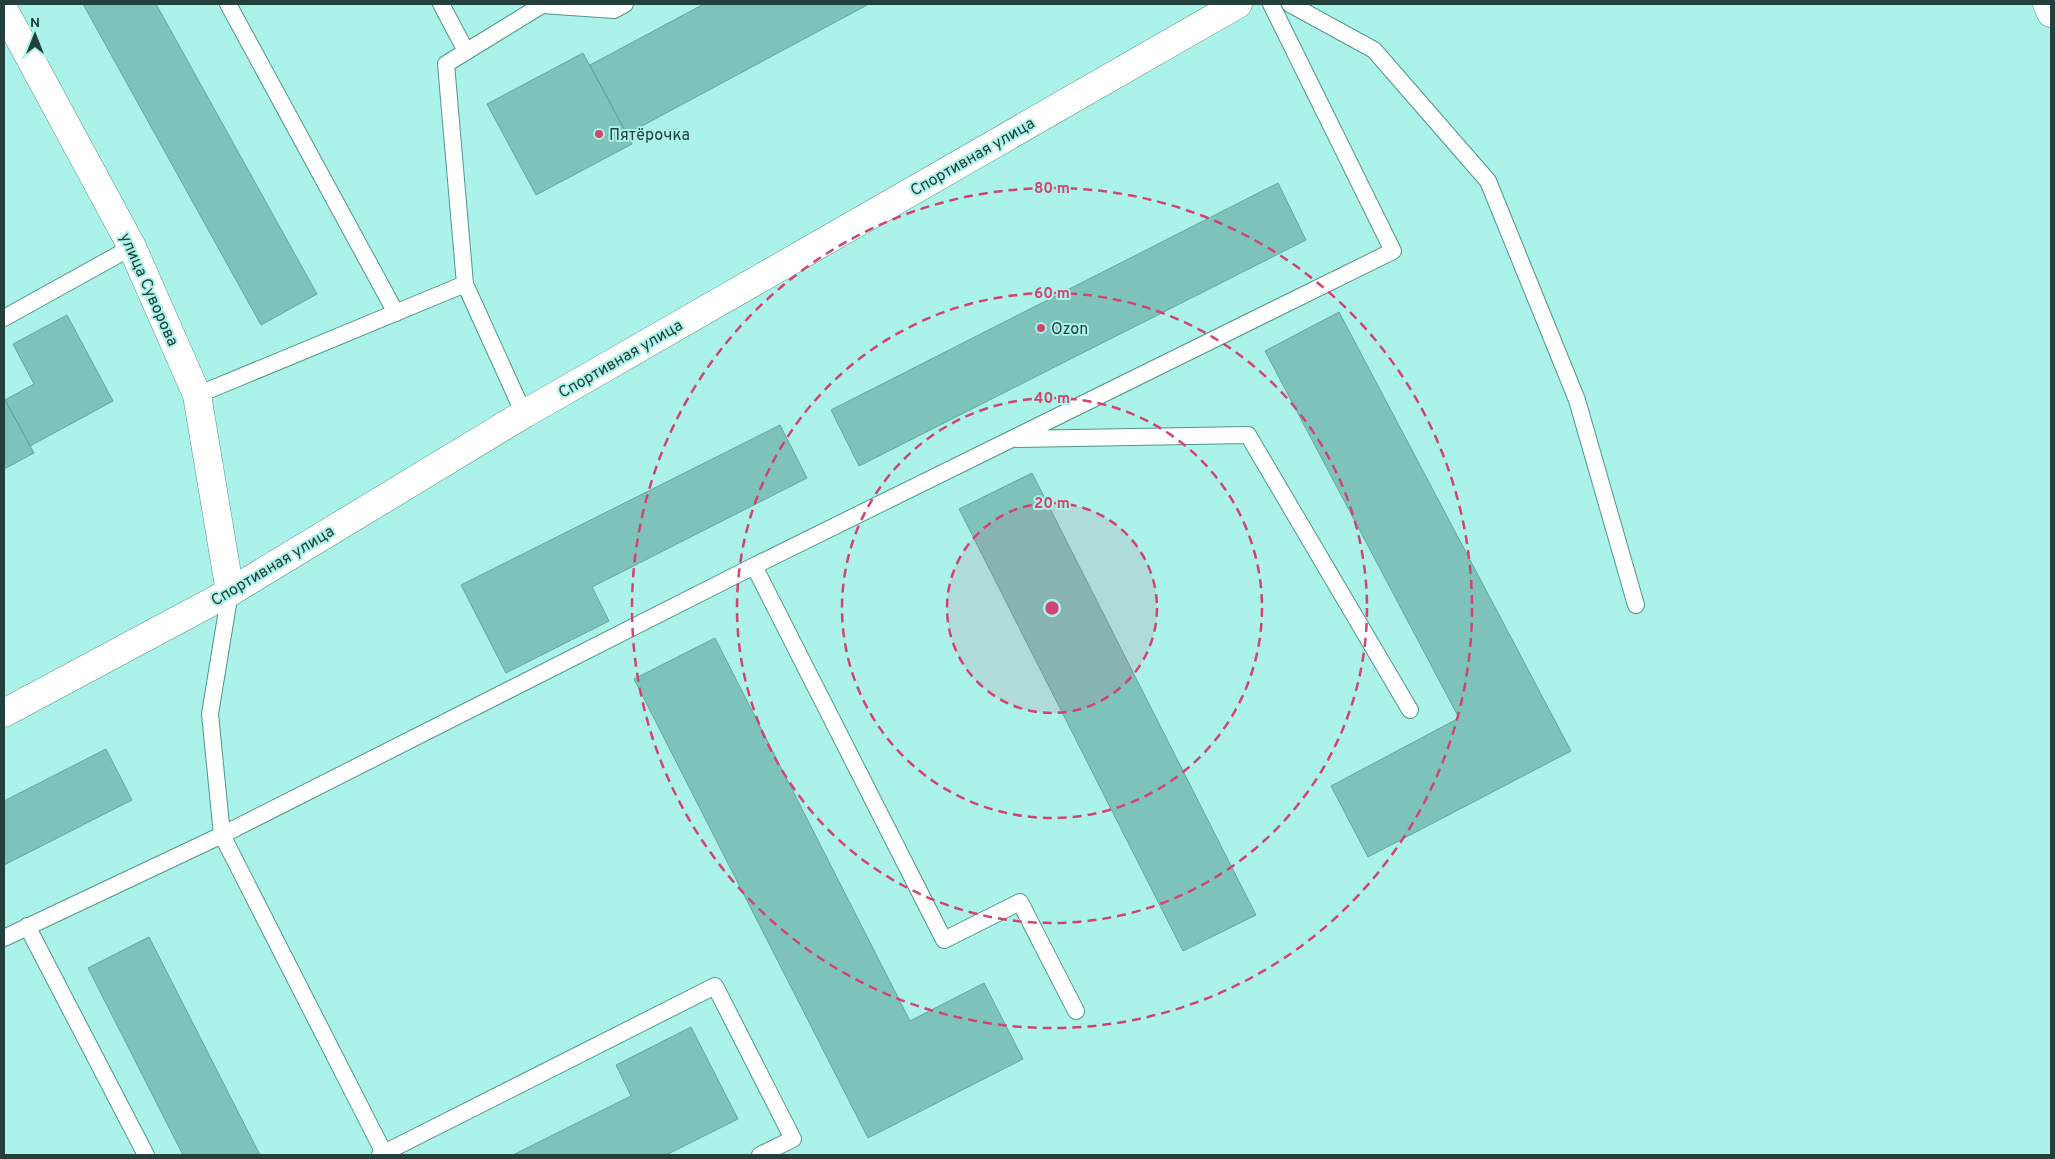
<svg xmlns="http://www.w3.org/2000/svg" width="2055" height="1159" font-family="Overpass,sans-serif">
  <rect width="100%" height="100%" fill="#abf2e8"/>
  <path fill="#7ec3ba" stroke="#62a79f" d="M83,4h73l161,290 -56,31z
    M704,4h165l-242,130 -37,-69z
    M583,53l49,91 -96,51 -49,-91z
    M1278,183l28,57 -447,226 -28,-56z
    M1339,312l232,439 -203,106 -37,-71 128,-68 -194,-367z
    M67,315l46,86 -83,45 -25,-46 29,-16 -21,-40z
    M4,398l30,55 -30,16z
    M780,425l27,53 -215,109 17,34 -103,52 -45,-88z
    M1032,473l224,442 -73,36 -224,-442z
    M715,638l195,383 74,-38 39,76 -155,79 -234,-459z
    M106,749l26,51 -128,65v-64z
    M149,937l111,218h-77l-95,-187z
    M691,1027l47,92 -72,36h-153l118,-59 -15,-31z"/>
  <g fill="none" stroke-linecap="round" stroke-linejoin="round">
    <g stroke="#50968d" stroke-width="18">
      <path id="service" d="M228,4l168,309
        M441,4l25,47
        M1290,4l84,46 114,131 89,219 59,205
        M465,284l59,130
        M4,318l128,-71
        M197,395l268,-111 -19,-220 96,-59 72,5 11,-6
        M1017,439l231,-4 162,275
        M754,566l639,-315 -122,-247
        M27,926l119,229
        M4,938l218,-103 -12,-121 20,-122
        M384,1153l-162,-318 532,-269 190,374 76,-38 56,109
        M380,1155l335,-169 78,153 -33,16"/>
    </g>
    <g stroke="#50968d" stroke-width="29">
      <path id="minor" d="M2047,4l4,9
        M4,10l128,237 65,148 33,197
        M4,713l226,-121 294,-178 714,-410"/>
    </g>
    <use href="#service" stroke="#fff" stroke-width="16"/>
    <use href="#minor" stroke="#fff" stroke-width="28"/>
  </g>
  <circle cx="1052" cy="608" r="105" fill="#d14470" fill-opacity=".12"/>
  <g fill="none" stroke="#d14470" stroke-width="2.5" stroke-dasharray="9 6">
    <circle cx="1052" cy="608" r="105"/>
    <circle cx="1052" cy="608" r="210"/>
    <circle cx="1052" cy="608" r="315"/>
    <circle cx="1052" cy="608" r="420"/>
  </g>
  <g fill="#d14470" stroke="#abf2e8" stroke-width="2">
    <circle cx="599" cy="134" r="5"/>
    <circle cx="1041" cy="328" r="5"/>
  </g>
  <g text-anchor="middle" stroke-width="4" stroke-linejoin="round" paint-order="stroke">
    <g font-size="16" fill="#23403d" stroke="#abf2e8" text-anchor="start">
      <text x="609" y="140">Пятёрочка</text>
      <text x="1051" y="334">Ozon</text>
    </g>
    <g font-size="16" fill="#23403d" stroke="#abf2e8">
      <text transform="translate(972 156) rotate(-30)" y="6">Спортивная улица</text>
      <text transform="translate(150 289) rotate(66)" y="6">улица Суворова</text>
      <text transform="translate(620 358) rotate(-30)" y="6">Спортивная улица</text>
      <text transform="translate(272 565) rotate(-31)" y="6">Спортивная улица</text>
    </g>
  </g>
  <circle cx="1052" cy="608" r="8" fill="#d14470" stroke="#abf2e8" stroke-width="2.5"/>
  <g font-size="15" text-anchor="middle" font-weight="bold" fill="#d14470" stroke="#abf2e8" stroke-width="4" stroke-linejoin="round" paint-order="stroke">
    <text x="1052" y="193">80 m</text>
    <text x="1052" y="298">60 m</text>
    <text x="1052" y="403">40 m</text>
    <text x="1052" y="508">20 m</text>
  </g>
  <rect width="2055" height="1159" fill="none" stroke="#23403d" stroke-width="10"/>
  <g transform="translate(35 35)" stroke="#abf2e8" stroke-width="4" paint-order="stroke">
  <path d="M0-4L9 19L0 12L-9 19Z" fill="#23403d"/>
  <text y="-8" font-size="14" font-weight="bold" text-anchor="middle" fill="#23403d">N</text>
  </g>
</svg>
